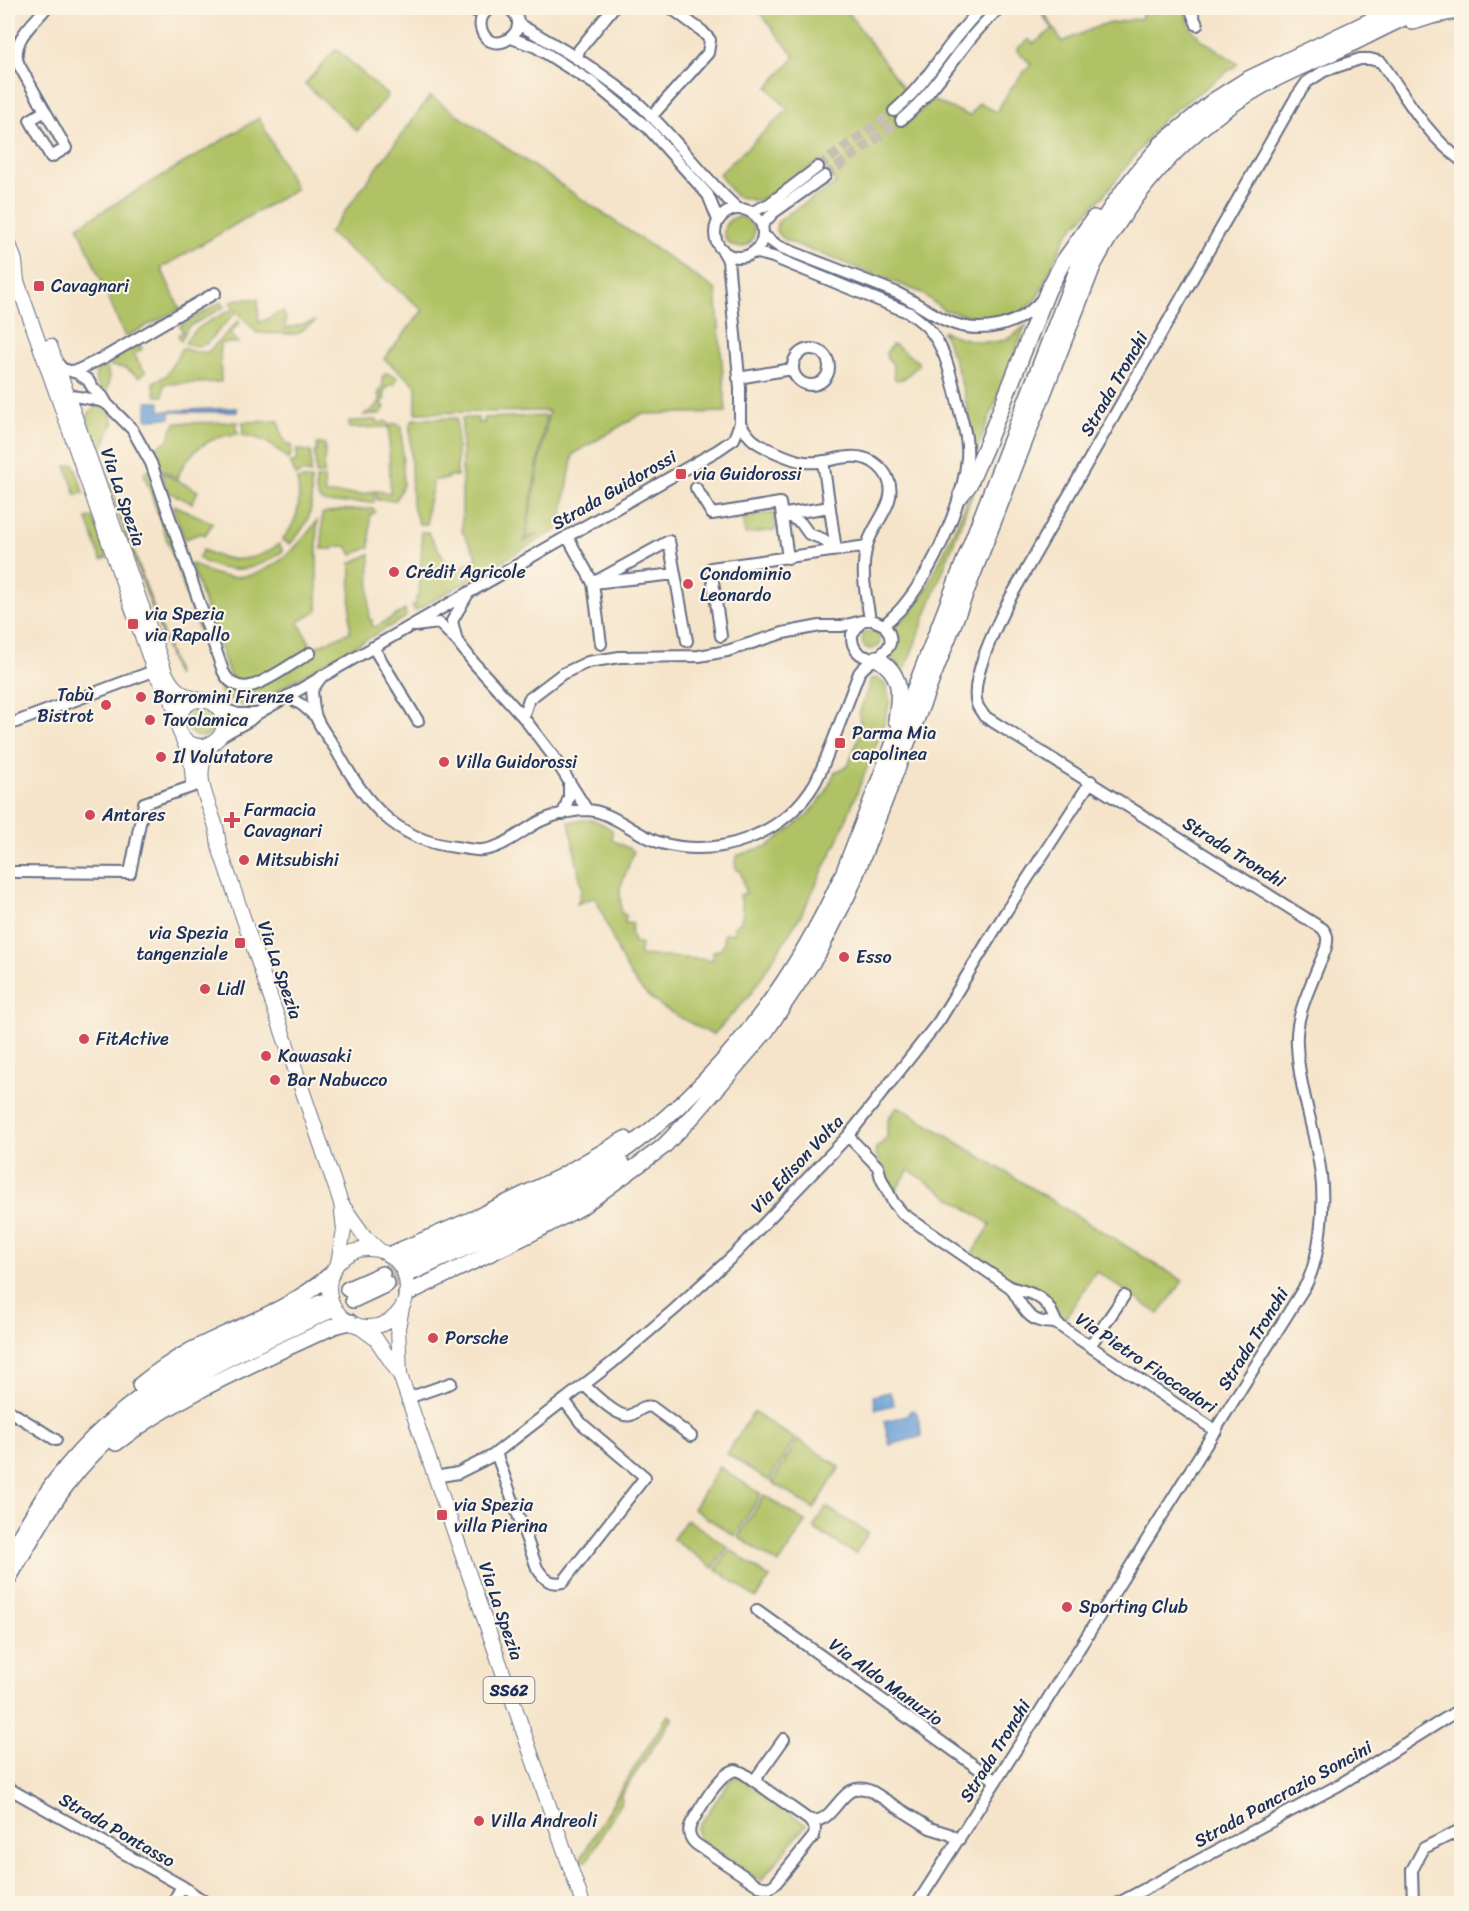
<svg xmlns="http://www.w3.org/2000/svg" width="1469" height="1911" font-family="Sriracha,sans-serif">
  <rect width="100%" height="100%" fill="#fcf5e5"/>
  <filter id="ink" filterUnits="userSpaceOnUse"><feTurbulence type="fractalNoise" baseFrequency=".0167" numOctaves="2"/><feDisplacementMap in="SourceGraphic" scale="12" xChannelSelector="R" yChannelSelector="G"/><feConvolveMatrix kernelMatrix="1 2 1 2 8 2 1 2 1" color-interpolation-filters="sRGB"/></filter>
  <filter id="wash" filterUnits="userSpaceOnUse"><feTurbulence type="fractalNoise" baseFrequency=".008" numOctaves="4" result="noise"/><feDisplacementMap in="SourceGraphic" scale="24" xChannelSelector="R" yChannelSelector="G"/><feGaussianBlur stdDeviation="1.35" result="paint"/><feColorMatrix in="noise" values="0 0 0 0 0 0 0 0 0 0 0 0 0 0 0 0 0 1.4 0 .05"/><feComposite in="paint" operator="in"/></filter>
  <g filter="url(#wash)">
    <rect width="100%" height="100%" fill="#f5e4ca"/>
    <path fill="#b0c265" stroke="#667862" stroke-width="1.5" d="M756,8h89l61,84 -16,14 6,8 81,-96 11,-10h7l-58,70 -38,40 6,7 27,-25 38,16 9,-13 17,9 16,-25 19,-23 -14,-13v-2l12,-10 4,5 20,-15 -15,-21h3l21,34 39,-17 41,-7v-10h41l8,20 9,10 38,26 -73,53 -61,78 -37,39 -30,64 -17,15 -24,6 -23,-2 -29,-7 -24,-18 -135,-52 -9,-9 1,-8 12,-10 47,-29 -16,-23 -53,35 -11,5 -21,-5 -16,-22 69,-64 -20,-23 27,-30z
      M336,49l52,47 -31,35 -52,-47z
      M430,96l286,194 10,122 -85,2 -68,40 -13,74 -145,83 -3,-5 4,-2v-7l3,-1 3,-54 -1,-10h7l24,40 26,-14 -16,-27v-113h16v5h6v-5l62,-2 -22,126 15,-9 -14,6 24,-128 -133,2v-28l-32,-26 39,-49 -94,-77z
      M259,118l37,71 -135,79 19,41 -55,28 -47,-111z
      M724 232a15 15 0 1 1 30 0a15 15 0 1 1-30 0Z
      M237,299h21l1,24 24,-12 3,8 -1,10 31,-8 -19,13 -40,-1 -20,-22 -31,33 -10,2 -11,-3c9,-17 33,-26 50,-35l-5,-5z
      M221,302l3,5 -36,20 -7,14 -3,-6 5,-3 -3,-6z
      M238,321l2,2 -10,10 8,10h-16l-2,3 1,36 -57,2 -1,12h-7l-3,-14 13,-6 16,-28 13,4h13z
      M1026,325l-55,139c1,-50 -8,-88 -29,-133 19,8 50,17 69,6 5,-3 10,-8 15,-12z
      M139,343l3,6 -8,5 7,13 5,5 -7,5 -14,-9 -14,-2 -3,-5z
      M892,345h3l23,17v4l-15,13 -6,1 -2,-1 -3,-17 -5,-3 -1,-6z
      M104,362c6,12 8,21 0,32 -10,-11 -13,-22 0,-32z
      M386,373l9,3 2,2 -2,6 -7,2v2h-2l-2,4 1,2h-3l3,4 -3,6 3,3 -5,7 -17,1 9,-5 9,-10 -3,-5 5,-11 -1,-7z
      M99,404l14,13v7l-15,34 -12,-36 2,-8z
      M457,418v58h-9l-1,3 -13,1 -7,31v13h-8l-7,-20 -2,-80 4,-5z
      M377,420l1,3 8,-2 4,5 3,-2h6l3,3 1,58 -7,15h-19l-1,-9 14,2 -1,-66 -40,1v-7z
      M279,421l2,13 6,11h4v10l-3,5c-13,-15 -27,-23 -46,-25l2,-8 -2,-5z
      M238,422l-2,6 2,6c-29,2 -50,17 -61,44l-17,-9 -7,-19 16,-11 3,-11h2l2,-5z
      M317,444h8l-1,30h-8l-1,-22h2z
      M296,449l15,3v22l-9,-2 -6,4 -6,-13 8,-3z
      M101,458l76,217h-1l-77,-214z
      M74,464l10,29 -8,2 -10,-29z
      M983,466l-80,209 -5,-13 -10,-5c8,-10 9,-18 6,-30l18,-16 15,-22z
      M147,470h2l71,204 25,17 62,-41c-13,7 -48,32 -61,33 -8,0 -12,-5 -17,-9l-38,-109 1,-1c9,3 16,9 26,11 44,10 75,-21 99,-54v90l-17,10 -1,2 13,24h3l35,-15 1,-69 19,-9 -1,66h3v6l4,1 29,-17 1,7 -151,86c-15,6 -22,-1 -34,-10l-77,-219z
      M161,472l37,19 -6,12 -24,-11z
      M324,478l1,16h39l10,-3v11l-46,1c-14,-2 -12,-13 -12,-24z
      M306,479h5c1,32 2,40 -21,65l-8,-4c15,-17 20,-38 15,-60z
      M174,505l39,18 -8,12 -4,-2 -16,6 -12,-31z
      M374,509l1,3 -5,4v31l-18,8 -5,-9h-12l-1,3h-12v-35l2,-1 17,-3z
      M774,513l2,17 -31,4 -3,-17z
      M93,517l14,41 -6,2 -14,-41z
      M279,544l4,7c-25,20 -58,26 -85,7l5,-8c26,14 53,12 76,-6z
      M862 640a9 9 0 1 1 18 0a9 9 0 1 1-18 0Z
      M876,678l9,6 5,17 -8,29 -44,110 -37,75 -51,80 -37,40c-26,-14 -59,-28 -77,-52 -19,-25 -27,-58 -41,-86l-18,7 5,-15 -13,-67c21,-3 25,-5 43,8v10l22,11 -14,37 1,25 5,2 -1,8 8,1 -2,8 3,10 7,3 -2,10 74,5v-9l7,-1 4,-7v-9l10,-1v-6l6,-4 3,-10 -3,-18 6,-2 -6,-23h-4l-1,-8 3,-7 30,-9 41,-32 16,-20 10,-22 13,-6 13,-35 -2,-17 12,-35z
      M187 723a14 14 0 1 1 28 0a14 14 0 1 1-28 0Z
      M898,1106l285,175 -24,33 -63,-43 -32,49 -21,-26 -28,-12 -43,-29 19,-28 -82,-55 -14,21 -20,-38 1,-5c20,-15 6,-15 13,-30 2,-4 6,-8 9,-12z
      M753,1412l42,27 -26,42 -42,-27z
      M798,1440l42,27 -26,42 -42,-27z
      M719,1467l42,27 -26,42 -42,-27z
      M764,1495l42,27 -27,42 -41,-27z
      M826,1507l42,26 -13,21 -42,-26z
      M687,1519l41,28 -15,21 -40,-29z
      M730,1549l40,29 -14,20 -40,-29z
      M668,1715l5,3 -52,77 1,5 -35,61h-8l45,-77z
      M739,1777l67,48 -45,56 -63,-43 -1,-9 34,-50z"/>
    <path fill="#679fd5" stroke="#41679a" stroke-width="1.5" d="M147,402h13v9l77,-3v4h-67v6l-23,1z
      M890,1392l4,13 -18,4 -3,-13z
      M914,1410l3,3 5,23 -32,9 -6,-24 23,-5 3,-5z"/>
  </g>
  <g filter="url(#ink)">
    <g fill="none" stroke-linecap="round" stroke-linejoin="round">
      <path stroke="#c9c0b4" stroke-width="10" stroke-dasharray="10 5" stroke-linecap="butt" d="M818,167l76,-56
        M825,176l76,-56"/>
      <path stroke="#c9c0b4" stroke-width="15" stroke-dasharray="15 8" stroke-linecap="butt" d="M382,1274l26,-12
        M387,1284l26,-12
        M322,1302l26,-13
        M327,1312l26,-12"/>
      <g stroke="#676e84" stroke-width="14">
        <path id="minor" d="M452,8l33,4
          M491,8c-7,4 -12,11 -10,20 9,34 58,0 27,-20
          M1190,8l7,17
          M518,24c42,23 86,49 122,81 35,32 62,72 97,103
          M511,38l25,9 60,38 52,43 60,67 10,25
          M577,59l2,-9 34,-42
          M45,111l-15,9 21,37 15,-9 -47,-83c-10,-23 14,-41 27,-57
          M894,111c36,-30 55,-72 88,-103
          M651,117l57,-64 2,-13 -8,-9 -31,-23
          M901,120c40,-33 60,-79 99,-112
          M715 233a24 24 0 1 1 48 0a24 24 0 1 1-48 0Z
          M752,212l17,-8 49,-37
          M762,225l11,-12 52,-37
          M763,235l15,11c39,16 78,30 117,46 18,8 34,21 52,29 33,15 74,5 96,-23
          M754,252l19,5 137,56c5,4 12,9 17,14 17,18 23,45 29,68 4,20 13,43 11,63 -4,46 -34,112 -63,147 -5,7 -13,13 -20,20
          M793 367a18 18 0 1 1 36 0a18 18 0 1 1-36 0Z
          M55,361l8,8 14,4 11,7 4,7 11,10 4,7 25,25 19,34 72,208c5,11 15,18 27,15 14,-2 46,-25 60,-33
          M71,371l7,-1 27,-13 110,-64
          M738,378l54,-9
          M64,393c14,6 29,4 43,11
          M740,423c3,5 7,11 11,15 7,8 43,23 54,24 24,3 45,-13 68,0 6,4 12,9 15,17 11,23 -16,45 -21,67 -7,25 -1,49 3,73
          M823,461l13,89
          M696,488l16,26 68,-11 8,55
          M785,514l16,9 8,11 14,5 8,8 4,1
          M785,514l45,-7
          M567,536l26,47 82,-9
          M861,622l-9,12c-1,14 7,24 22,24
          M415,626l24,-3 18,18 17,22 49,54 30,39 34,54
          M721,636l-10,-68 156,-22
          M457,641l-5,-20 17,-29
          M601,644l-8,-61 76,-42 18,100
          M373,647l45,74
          M322,676l-10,14c1,9 1,19 4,27 4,11 13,21 19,31 28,51 58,92 120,99 9,1 19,4 27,3 20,-2 36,-16 53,-26 14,-8 36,-14 52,-14 25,1 50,26 74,33 58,16 123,-8 154,-60 7,-13 12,-28 18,-42 9,-23 17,-45 26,-68 11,-17 46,-22 25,-48l-14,-6 -28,7h-22l-37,7 -56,18 -28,5 -79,1 -32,5 -26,12 -25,19 -8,6 -6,18
          M287,696l15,9 14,12
          M215,706l23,8h19
          M8,725l151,-56
          M219,737l31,-17 7,-6 461,-264 16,-11 6,-16v-35l-12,-128 -6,-11
          M563,814l6,-17v-13
          M15,872l115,1 14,-70 50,-17
          M848,1136l30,31 3,11 12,24 10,12 107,73c15,5 28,6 38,19 4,6 6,12 9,18
          M1010,1287c10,13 14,31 33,35 5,1 9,0 14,2l159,107
          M1090,1346l34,-50
          M584,1385c9,8 35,35 47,30 8,-4 12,-10 21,-8l39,29
          M408,1398l43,-15
          M8,1410l48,30
          M496,1453l41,115c7,11 13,17 26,14l82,-105 -64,-54 -17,-23
          M435,1477l23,-4 34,-17 120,-93 63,-54 60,-55 113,-118 91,-115 68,-111 84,-129
          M757,1610l239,171
          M736,1770l7,3 66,47 6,8 -1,8 -39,48 -6,4 -10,-2 -63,-42c-7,-6 -9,-14 -4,-22 9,-15 27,-49 44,-52z
          M754,1781l30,-42
          M8,1788l174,98 26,18
          M808,1819c28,11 31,-45 65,-27l57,36 19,6 10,6
          M172,1904l10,-18
          M917,1904l102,-159 288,-462c13,-28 18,-76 14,-108 -5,-43 -22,-85 -24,-130 -2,-27 11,-53 21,-78 3,-8 9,-17 9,-26 1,-5 -1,-8 -4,-12l-339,-213c-2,-4 -6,-8 -7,-12 -8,-25 21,-82 32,-104l286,-501 12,-17 17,-11 36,-12h10l11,3c26,36 44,72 81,99
          M1117,1904l222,-119 123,-77
          M1413,1904l-1,-34 12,-22 38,-19"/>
      </g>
      <g stroke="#676e84" stroke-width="16">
        <path id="major" d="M8,241l7,20 2,20 138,392 17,27 6,21
          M50,346l115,326c8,18 18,24 37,29
          M178 723a23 23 0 1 1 46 0a23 23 0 1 1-46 0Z
          M182,737l9,22 2,23
          M216,740c-27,31 -10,54 0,87 2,8 2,16 4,23l121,353 3,27 -6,33
          M343,1206l22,31 14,13
          M329 1288a39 39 0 1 1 78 0a39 39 0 1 1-78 0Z
          M357,1325l19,14 24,36 183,529
          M400,1373l-2,-45 4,-20"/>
      </g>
      <g stroke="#676e84" stroke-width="18">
        <path id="highway" d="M1413,22l19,-6 30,-6
          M1160,145l53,-44 33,-21 151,-72
          M961,495l8,-10 17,-39 62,-156 15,-28 31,-44
          M876,658c27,15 24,35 20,62
          M389,1255l84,-36 87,-42 65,-38
          M408,1262c60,-28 123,-54 180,-88 115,-69 200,-179 255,-300l236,-609c22,-48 52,-89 89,-127
          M413,1272c71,-33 145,-62 210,-107
          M348,1289l34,-15
          M406,1294l122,-59 53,-28 82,-60 31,-32 72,-84 53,-79 30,-60 244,-626c41,-77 94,-138 171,-181 30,-17 64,-29 95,-45 22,-11 44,-22 66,-32
          M353,1300l34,-16
          M140,1385c16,-13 32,-24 50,-34 48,-25 101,-41 141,-77
          M116,1443c65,-50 144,-82 218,-117l16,-4
          M8,1557c15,-26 30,-53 48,-77 72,-95 162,-131 266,-178
          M8,1579c19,-32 37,-66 60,-96 71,-91 158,-124 259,-171"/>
      </g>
      <use href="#minor" stroke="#fff" stroke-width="10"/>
      <use href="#major" stroke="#fff" stroke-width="14"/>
      <use href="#highway" stroke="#fff" stroke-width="15"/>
    </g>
  </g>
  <g fill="#d1495b" stroke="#fcf5e5" stroke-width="2">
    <rect x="33" y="280" width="12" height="12" rx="3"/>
    <rect x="675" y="468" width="12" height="12" rx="3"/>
    <circle cx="394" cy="572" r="6"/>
    <circle cx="688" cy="584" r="6"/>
    <rect x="127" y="618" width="12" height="12" rx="3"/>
    <circle cx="141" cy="697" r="6"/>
    <circle cx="106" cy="705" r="6"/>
    <circle cx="150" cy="720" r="6"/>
    <rect x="834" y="737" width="12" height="12" rx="3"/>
    <circle cx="161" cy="757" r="6"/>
    <circle cx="444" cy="762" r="6"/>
    <circle cx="90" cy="815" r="6"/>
    <path d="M229 811h6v6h6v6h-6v6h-6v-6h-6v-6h6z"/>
    <circle cx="244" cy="860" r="6"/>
    <rect x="234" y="937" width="12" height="12" rx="3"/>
    <circle cx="844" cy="957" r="6"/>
    <circle cx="205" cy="989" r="6"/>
    <circle cx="84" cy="1039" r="6"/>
    <circle cx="266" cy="1056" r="6"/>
    <circle cx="275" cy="1080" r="6"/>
    <circle cx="433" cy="1338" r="6"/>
    <rect x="436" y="1509" width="12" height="12" rx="3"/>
    <circle cx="1067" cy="1607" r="6"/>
    <circle cx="479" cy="1821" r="6"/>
  </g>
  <g text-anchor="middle" stroke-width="4.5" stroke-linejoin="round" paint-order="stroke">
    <rect fill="#fcf5e5" stroke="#5e6a86" stroke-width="1.5" x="483.5" y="1677" width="51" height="26" rx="4.5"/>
    <g font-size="16" font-weight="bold" fill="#1b2f5e">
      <text x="509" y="1696">SS62</text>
    </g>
    <g font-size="18" fill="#1b2f5e" stroke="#fcf5e5" text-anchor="start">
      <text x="51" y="292">Cavagnari</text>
      <text x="693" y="480">via Guidorossi</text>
      <text x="406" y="578">Crédit Agricole</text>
      <text x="700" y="580">Condominio<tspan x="700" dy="21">Leonardo</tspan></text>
      <text x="145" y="620">via Spezia<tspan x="145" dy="21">via Rapallo</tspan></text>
      <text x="94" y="701" text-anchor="end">Tabù<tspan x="94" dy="21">Bistrot</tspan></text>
      <text x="153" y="703">Borromini Firenze</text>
      <text x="162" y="726">Tavolamica</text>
      <text x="852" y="739">Parma Mia<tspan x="852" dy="21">capolinea</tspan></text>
      <text x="173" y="763">Il Valutatore</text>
      <text x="456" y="768">Villa Guidorossi</text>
      <text x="244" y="816">Farmacia<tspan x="244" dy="21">Cavagnari</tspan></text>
      <text x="102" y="821">Antares</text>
      <text x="256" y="866">Mitsubishi</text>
      <text x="228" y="939" text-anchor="end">via Spezia<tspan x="228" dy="21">tangenziale</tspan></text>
      <text x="856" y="963">Esso</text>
      <text x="217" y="995">Lidl</text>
      <text x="96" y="1045">FitActive</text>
      <text x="278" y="1062">Kawasaki</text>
      <text x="287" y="1086">Bar Nabucco</text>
      <text x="445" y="1344">Porsche</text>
      <text x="454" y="1511">via Spezia<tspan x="454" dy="21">villa Pierina</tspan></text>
      <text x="1079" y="1613">Sporting Club</text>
      <text x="491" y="1827">Villa Andreoli</text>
    </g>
    <g font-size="18" fill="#1b2f5e" stroke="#fcf5e5">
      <text transform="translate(1114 384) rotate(-60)" y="6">Strada Tronchi</text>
      <text transform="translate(614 490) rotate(-30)" y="6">Strada Guidorossi</text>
      <text transform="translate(123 497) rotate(71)" y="6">Via La Spezia</text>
      <text transform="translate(1234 852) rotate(32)" y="6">Strada Tronchi</text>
      <text transform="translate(280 970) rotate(71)" y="6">Via La Spezia</text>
      <text transform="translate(797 1164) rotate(-47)" y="6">Via Edison Volta</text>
      <text transform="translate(1253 1339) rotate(-58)" y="6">Strada Tronchi</text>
      <text transform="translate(1146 1363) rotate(34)" y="6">Via Pietro Fioccadori</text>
      <text transform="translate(501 1611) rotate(71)" y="6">Via La Spezia</text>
      <text transform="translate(886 1682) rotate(36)" y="6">Via Aldo Manuzio</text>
      <text transform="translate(995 1751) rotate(-58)" y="6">Strada Tronchi</text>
      <text transform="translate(1283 1794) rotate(-29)" y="6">Strada Pancrazio Soncini</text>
      <text transform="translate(117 1830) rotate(30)" y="6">Strada Pontasso</text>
    </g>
  </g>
  <rect width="1469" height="1911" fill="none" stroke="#fcf5e5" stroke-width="30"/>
</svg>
